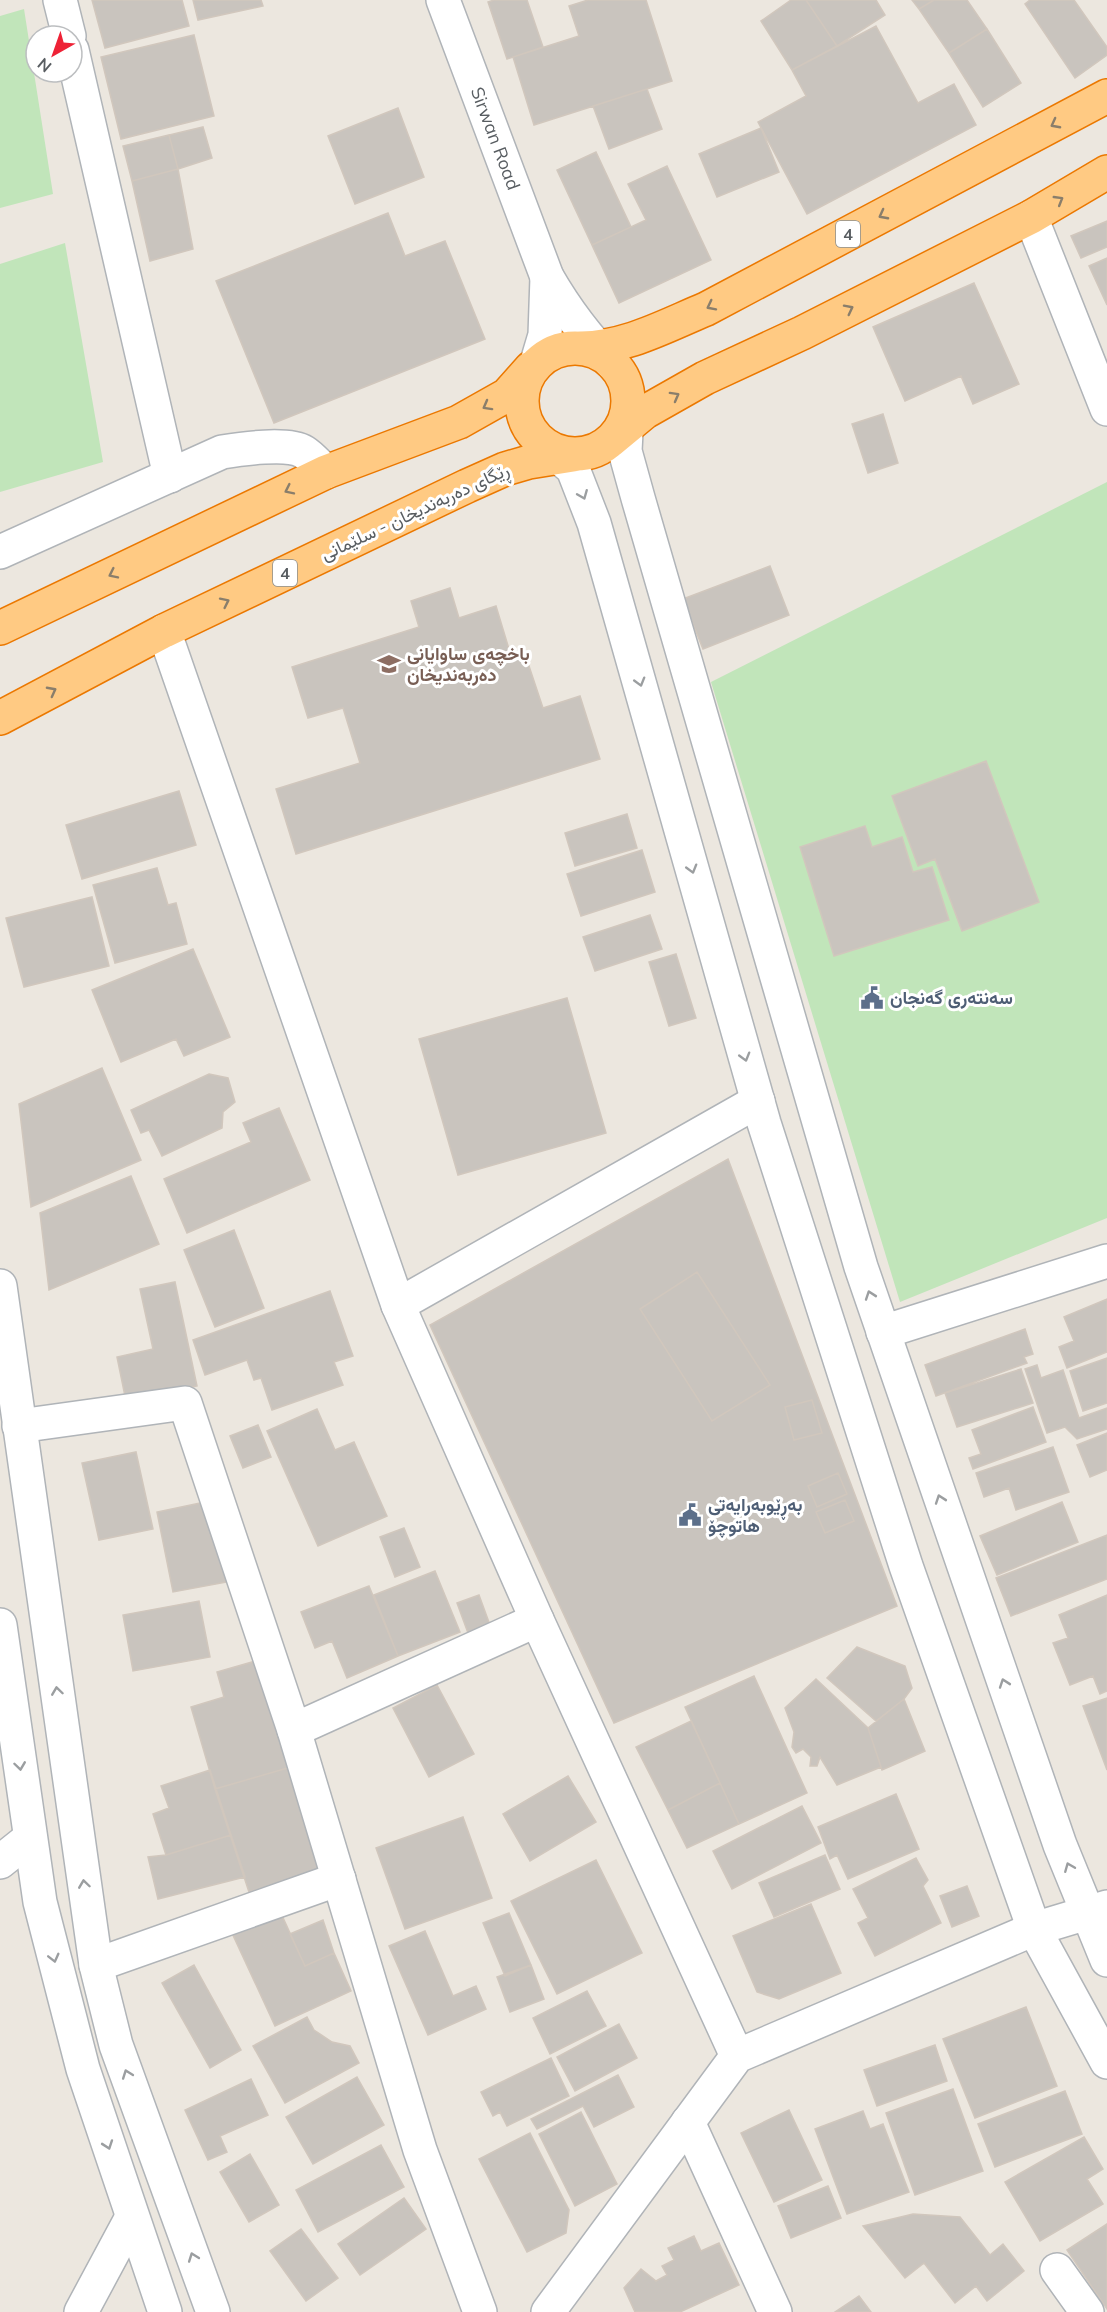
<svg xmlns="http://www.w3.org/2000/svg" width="1107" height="2312" font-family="Mulish,Vazirmatn,sans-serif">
  <rect width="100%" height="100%" fill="#ece7df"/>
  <path fill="#c1e5ba" d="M24,9l29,185 -53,14v-192z
    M65,243l38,219 -103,30v-228z
    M1107,482v736l-207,84 -189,-620z"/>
  <path fill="#c9c4be" stroke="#d1c7bd" stroke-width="1.5" d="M92,0h90l7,26 -84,22z
    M193,0h68l2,6 -65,14z
    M494,0h33l16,47 -36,12 -19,-57z
    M588,0h58l26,81 -138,44 -21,-68 66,-21 -10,-30z
    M791,0h15l31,46 -45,24 -31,-49z
    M806,0h70l9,15 -48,31z
    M912,0h22l-15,9z
    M934,0h33l20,29 -38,24 -30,-44z
    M1030,0h44l33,47v8l-32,23 -50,-74z
    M876,26l42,77 36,-19 22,41 -169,89 -49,-92 48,-26 -14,-26z
    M987,29l34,54 -38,24 -34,-54z
    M194,35l20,81 -93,23 -20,-82z
    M647,89l15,40 -53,20 -16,-43z
    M398,108l26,69 -69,27 -27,-68z
    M203,127l9,31 -34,11 -9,-34z
    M761,128l18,44 -62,25 -18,-43z
    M169,135l9,34 -46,12 -9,-35z
    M596,152l35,75 -39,18 -35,-75z
    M667,166l44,94 -92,43 -27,-58 54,-25 -18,-36z
    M178,169l15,80 -43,12 -18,-80z
    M388,213l17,43 40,-15 40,98 -211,84 -58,-142z
    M1107,221v26l-26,11 -10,-22z
    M1107,258v47l-18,-39z
    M974,283l45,101 -46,20 -12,-28 -56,25 -32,-74z
    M883,414l15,49 -30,10 -16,-49z
    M770,566l19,49 -86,34 -20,-50z
    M450,588l9,30 37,-12 16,53 13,-5 18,54 37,-12 20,63 -304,95 -20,-65 84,-26 -17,-55 -35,10 -16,-51 127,-40 -8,-26z
    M986,761l53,141 -77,29 -27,-72 -17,7 -26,-70z
    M179,791l17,54 -114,34 -16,-54z
    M627,814l10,34 -62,18 -10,-33z
    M865,826l7,21 30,-10 11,35 19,-5 17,53 -115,36 -34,-109z
    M642,850l13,42 -74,24 -14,-42z
    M157,868l11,37 8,-2 11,41 -72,19 -22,-78z
    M92,897l17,69 -85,21 -18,-69z
    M650,915l12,34 -67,22 -12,-34z
    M193,949l37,88 -46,19 -8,-17 -55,23 -29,-72z
    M676,954l20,64 -27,8 -20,-64z
    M567,998l39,135 -148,42 -39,-136z
    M102,1068l39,92 -110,47 -12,-103z
    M209,1074l19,4 7,24 -12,10 -1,16 -60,28 -13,-26 -8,3 -10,-23z
    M279,1108l31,72 -123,53 -23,-54 87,-37 -8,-19z
    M728,1159l169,447 -283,117 -184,-398z
    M131,1176l28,68 -110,46 -9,-77z
    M234,1230l30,78 -49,19 -31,-77z
    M697,1272l73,113 -58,36 -72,-112z
    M175,1282l22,104 -71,15 -9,-44 36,-8 -13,-60z
    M330,1291l23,65 -19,6 9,23 -71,25 -11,-32 -7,2 -7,-20 -42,15 -12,-35z
    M1107,1299v53l-40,16 -8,-21 15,-6 -10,-24z
    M1025,1329l8,25 -9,3 3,6 -91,33 -11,-31z
    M1107,1358v45l-24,8 -13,-40z
    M1037,1365l4,13 22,-8 16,48 28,-10v21l-30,10 -12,-12 -18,6 -22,-64z
    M1021,1369l12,34 -76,24 -12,-34z
    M812,1400l10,33 -28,7 -9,-33z
    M1033,1407l13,35 -73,27 -4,-11 12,-4 -9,-24z
    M317,1409l18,41 19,-8 33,74 -69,30 -51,-115z
    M258,1425l13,32 -28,11 -13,-32z
    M1107,1433v37l-17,7 -13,-32z
    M1053,1447l16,45 -53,18 -7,-22 -25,9 -8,-24z
    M136,1452l17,77 -54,11 -17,-77z
    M838,1473l9,21 -30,13 -9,-21z
    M845,1500l9,21 -29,12 -9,-21z
    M210,1501l17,81 -54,10 -16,-80z
    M1062,1502l16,40 -81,33 -17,-39z
    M404,1528l16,39 -25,10 -15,-40z
    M1107,1535v44l-96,37 -15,-38z
    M435,1571l25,61 -62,24 -24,-61z
    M369,1586l29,70 -51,22 -15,-37 -17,7 -14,-36z
    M479,1595l11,30 -22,8 -11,-30z
    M1107,1595v96l-7,3 -7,-18 -23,9 -17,-42 15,-5 -9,-23z
    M199,1601l11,56 -77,14 -10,-56z
    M857,1647l48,19 7,22 -8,11 -28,22 -49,-43z
    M259,1660l32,107 -76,22 -24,-82 33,-10 -7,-25z
    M754,1676l53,117 -68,31 -54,-117z
    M816,1679l52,49 13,39 -44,18 -17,-28 -3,9h-7l1,-9 -8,-8 -7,4 -4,-6 2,-15 -9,-24z
    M437,1685l37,69 -45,23 -36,-69z
    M1107,1698v72l-24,-64z
    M904,1699l21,52 -43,19 -14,-42z
    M691,1721l29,62 -52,27 -32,-63z
    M291,1767l28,104 -70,21 -34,-103z
    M210,1770l21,65 -65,20 -13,-41 16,-6 -8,-22z
    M568,1776l28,46 -66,39 -27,-47z
    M720,1783l19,41 -52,24 -19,-38z
    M896,1794l23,55 -71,30 -11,-24 -7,4 -12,-32z
    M802,1806l19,37 -89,46 -19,-38z
    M463,1817l29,81 -87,31 -29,-81z
    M231,1835l14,42 -87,22 -10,-42 18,-2z
    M825,1855l15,34 -66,28 -15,-34z
    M916,1858l12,22 -5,6 18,37 -66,33 -17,-33 10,-5 -15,-29z
    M596,1860l46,93 -85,41 -46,-93z
    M967,1886l12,30 -27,11 -12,-31z
    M811,1904l30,69 -62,26 -22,-7 -24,-56z
    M280,1911l25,55 29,-13 17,38 -76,35 -43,-93z
    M509,1913l22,52 -26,11 -22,-53z
    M323,1920l11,33 -29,13 -15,-32z
    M425,1931l28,65 23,-10 10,23 -58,26 -39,-89z
    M194,1965l47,85 -31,18 -48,-85z
    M531,1965l13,34 -34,13 -13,-35z
    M587,1991l19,35 -56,28 -17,-36z
    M1026,2007l31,79 -82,32 -32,-79z
    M307,2017l7,13 18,12 18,4 9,17 -74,40 -32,-57z
    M619,2024l18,34 -62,33 -18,-34z
    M935,2045l12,36 -70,25 -13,-36z
    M551,2058l18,38 -62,30 -7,-14 -7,4 -12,-24z
    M618,2075l16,32 -40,20 -11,-21 -46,23 -6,-10z
    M357,2077l27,48 -71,39 -27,-47z
    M251,2079l17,36 -48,21 7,16 -19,8 -23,-50z
    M953,2089l30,82 -68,24 -29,-82z
    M1065,2091l17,43 -87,33 -17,-43z
    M789,2110l33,70 -48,22 -33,-69z
    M863,2111l7,18 13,-5 26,68 -62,22 -32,-85z
    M581,2112l36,72 -42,22 -36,-72z
    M530,2133l39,77 -3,23 -39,19 -48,-93z
    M1084,2137l19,32 -16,10 16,25 -63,37 -35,-59z
    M381,2145l23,42 -86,45 -22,-42z
    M250,2154l29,51 -30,17 -29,-50z
    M828,2186l13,32 -50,20 -13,-32z
    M404,2198l22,31 -66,46 -22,-31z
    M913,2214l47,3 30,38 13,-11 21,27 -37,30 -11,-15 -21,17 -31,-40 -19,15 -42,-52z
    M1107,2224v85l-40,-59z
    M301,2229l37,49 -32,23 -36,-50z
    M694,2236l7,15 18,-8 20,42 -59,27h-45l-11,-24 17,-19 15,12 11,-6 -5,-9 12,-6 -6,-12z
    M859,2296l12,16h-36z"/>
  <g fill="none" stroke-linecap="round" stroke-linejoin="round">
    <g stroke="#b0b4b8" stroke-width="36">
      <g id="minor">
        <path d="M60,0l9,36"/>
        <path id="s1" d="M443,0l104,277c19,33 40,61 66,87"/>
        <path d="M72,50l98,426"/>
        <path d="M1031,217l76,192"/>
        <path d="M537,362l8,-27 2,-58"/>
        <path d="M627,413l-2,38 13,47 223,769 199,578 47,115"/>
        <path d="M550,449l23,20 21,54 170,600 142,443 128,363 73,133"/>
        <path d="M0,552l222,-100c19,-3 66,-10 82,0 8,5 15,14 22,20"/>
        <path d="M164,631l234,674 139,315 200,436"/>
        <path d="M0,1286l96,679 20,80 97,267"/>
        <path d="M398,1305l360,-204"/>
        <path d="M883,1332l224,-71"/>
        <path d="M19,1426l166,-23 109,327 126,420 60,162"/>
        <path d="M0,1625l40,277 43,167 82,243"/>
        <path d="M294,1730l243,-110"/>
        <path d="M0,1862l30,-24"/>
        <path d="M96,1965l243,-86"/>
        <path d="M688,2122l87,190"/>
        <path d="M1057,2270l30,42"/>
        <path d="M81,2312l51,-95"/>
        <path d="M548,2312l189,-256 297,-127 73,-22"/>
      </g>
    </g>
    <g stroke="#eb7800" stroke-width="36">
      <path id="highway" d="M522 401a53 53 0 1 1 106 0a53 53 0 1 1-106 0Z
        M581,348c45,0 84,-22 125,-39l401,-213
        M610,441l35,-29 60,-34 97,-45 229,-116 76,-45
        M0,628l326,-156 133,-50 48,-27 24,-27
        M0,718l164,-87 303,-145 38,-17 24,-7 50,-8"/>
    </g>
    <use href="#minor" stroke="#fff" stroke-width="33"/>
    <use href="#highway" stroke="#ffca83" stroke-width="33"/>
  </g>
  <defs><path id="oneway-chevron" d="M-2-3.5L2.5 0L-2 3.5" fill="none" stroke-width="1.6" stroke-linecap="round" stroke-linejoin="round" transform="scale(1.5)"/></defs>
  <g stroke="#8a7e6b">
    <use href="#oneway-chevron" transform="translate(1055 124) rotate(152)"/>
    <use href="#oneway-chevron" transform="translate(1059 200) rotate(-31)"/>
    <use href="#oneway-chevron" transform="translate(883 215) rotate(152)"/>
    <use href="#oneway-chevron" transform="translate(711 306) rotate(153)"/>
    <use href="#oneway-chevron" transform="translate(849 309) rotate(-27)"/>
    <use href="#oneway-chevron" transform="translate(675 396) rotate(-29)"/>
    <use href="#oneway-chevron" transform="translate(487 406) rotate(151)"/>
    <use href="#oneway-chevron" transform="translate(289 490) rotate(154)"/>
    <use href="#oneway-chevron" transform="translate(113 574) rotate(154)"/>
    <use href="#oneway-chevron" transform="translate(225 602) rotate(-26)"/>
    <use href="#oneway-chevron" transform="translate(52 691) rotate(-28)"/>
  </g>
  <g stroke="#9b9ea0">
    <use href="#oneway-chevron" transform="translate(583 495) rotate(68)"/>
    <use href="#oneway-chevron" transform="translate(640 682) rotate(74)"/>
    <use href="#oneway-chevron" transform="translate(692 869) rotate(74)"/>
    <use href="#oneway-chevron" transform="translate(745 1057) rotate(74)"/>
    <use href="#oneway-chevron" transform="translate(870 1295) rotate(-109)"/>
    <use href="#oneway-chevron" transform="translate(940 1499) rotate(-109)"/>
    <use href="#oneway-chevron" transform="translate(1004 1683) rotate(-109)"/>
    <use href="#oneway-chevron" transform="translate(57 1691) rotate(-98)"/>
    <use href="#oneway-chevron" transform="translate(20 1766) rotate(82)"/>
    <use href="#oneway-chevron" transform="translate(1069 1867) rotate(-112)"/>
    <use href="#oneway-chevron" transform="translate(84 1884) rotate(-98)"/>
    <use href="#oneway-chevron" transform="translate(54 1958) rotate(76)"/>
    <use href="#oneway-chevron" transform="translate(127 2074) rotate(-110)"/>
    <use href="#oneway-chevron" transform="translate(108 2145) rotate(71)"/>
    <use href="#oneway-chevron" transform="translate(193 2257) rotate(-110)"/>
  </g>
  <defs>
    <g id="school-bare" transform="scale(1.8)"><path d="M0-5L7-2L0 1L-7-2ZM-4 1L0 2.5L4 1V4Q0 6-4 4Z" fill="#8d6e63" stroke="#fff" stroke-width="2.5" paint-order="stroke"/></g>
    <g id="civic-bare" transform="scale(1.8)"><path d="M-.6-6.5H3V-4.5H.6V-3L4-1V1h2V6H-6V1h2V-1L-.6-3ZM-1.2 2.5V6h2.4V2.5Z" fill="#5c6f8a" stroke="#fff" stroke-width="2.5" paint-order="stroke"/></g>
  </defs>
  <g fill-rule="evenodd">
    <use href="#school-bare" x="389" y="664"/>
    <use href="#civic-bare" x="872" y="998"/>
    <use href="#civic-bare" x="690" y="1515"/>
  </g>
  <g text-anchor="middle" stroke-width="6" stroke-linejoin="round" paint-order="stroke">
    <g fill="#fff" stroke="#8a8e90" stroke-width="1.5">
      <rect x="836" y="221" width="24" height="26" rx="4.5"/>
      <rect x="273" y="560" width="24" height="26" rx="4.5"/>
    </g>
    <g font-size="16" font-weight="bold" fill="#585d61">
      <text x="848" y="240">4</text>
      <text x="285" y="579">4</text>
    </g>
    <g font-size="18" fill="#585d61" stroke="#fff">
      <text dy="6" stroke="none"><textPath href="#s1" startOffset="148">Sirwan Road</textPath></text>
      <text transform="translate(415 512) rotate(-25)" y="6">ڕێگای دەربەندیخان - سلێمانی</text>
    </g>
    <g font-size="18" font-weight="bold" fill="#785e54" stroke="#fff" text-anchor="start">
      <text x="407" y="660">باخچەی ساوایانی<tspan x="407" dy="21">دەربەندیخان</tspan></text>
    </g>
    <g font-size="18" font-weight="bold" fill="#4e5e75" stroke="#fff" text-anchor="start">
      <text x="890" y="1004">سەنتەری گەنجان</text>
      <text x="708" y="1511">بەڕێوبەرایەتی<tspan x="708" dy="21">هاتوچۆ</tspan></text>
    </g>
  </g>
  <g transform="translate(54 54) rotate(220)"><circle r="28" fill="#ffffff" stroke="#bcbec0" stroke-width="1.5"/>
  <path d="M0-4.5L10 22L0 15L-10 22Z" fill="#ee2236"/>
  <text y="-9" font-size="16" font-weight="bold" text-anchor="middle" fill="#585d61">N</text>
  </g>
</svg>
